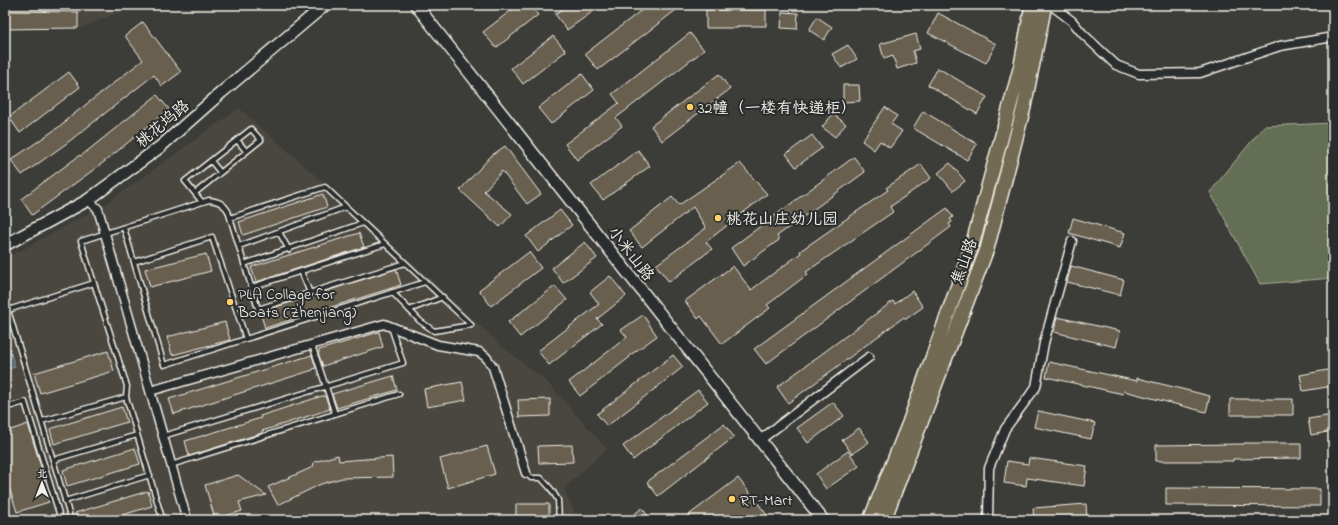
<svg xmlns="http://www.w3.org/2000/svg" width="1338" height="525" font-family="'Indie Flower','LXGW WenKai TC',sans-serif">
  <rect width="100%" height="100%" fill="#3c3c38"/>
  <filter id="ink" filterUnits="userSpaceOnUse"><feTurbulence type="fractalNoise" baseFrequency=".025" numOctaves="2"/><feDisplacementMap in="SourceGraphic" scale="8" xChannelSelector="R" yChannelSelector="G"/><feConvolveMatrix kernelMatrix="1 2 1 2 8 2 1 2 1" color-interpolation-filters="sRGB"/></filter>
  <g filter="url(#ink)">
    <path fill="#49463f" d="M5,5h125l-5,5 -45,18 -75,1z
      M239,108l135,119 127,118 46,37 60,67 -43,40 14,31h-573v-261l99,-54z"/>
    <path fill="#646e54" stroke="#acb09e" d="M1333,123v155l-73,6 -50,-92 54,-66z"/>
    <path fill="#49636e" stroke="#8d9c9f" d="M5,335l10,32 -10,3z"/>
    <path fill="#675e4f" stroke="#f4f1e8" d="M518,5h12l8,10 -42,33 -13,-16z
      M568,5h34l-35,25 -12,-16z
      M648,5h24l4,5 -78,60 -13,-16z
      M706,10h60v16h-28v2h-32z
      M5,11l73,1v16l-73,1z
      M782,12l16,1 -1,16 -16,-1z
      M938,13l58,31 -10,19 -58,-30z
      M817,17l15,10 -8,13 -15,-10z
      M143,22l38,50 -19,14 -8,-11 -87,68 -45,32 -11,-15 55,-38 -1,-1 78,-61 -18,-24z
      M690,33l14,17 -88,68 6,8 -45,34 -12,-16 54,-41 -7,-9z
      M916,34l4,15 -7,2 3,12 -19,6 -4,-13 -9,3 -4,-15z
      M553,36l13,15 -43,33 -12,-16z
      M848,45l9,14 -16,9 -9,-14z
      M938,68l49,29 -10,17 -49,-29z
      M69,72l11,15 -60,46 -11,-16z
      M582,74l12,16 -43,34 -13,-16z
      M719,74l11,15 -68,52 -11,-15z
      M843,85h16l1,16 -17,1z
      M157,95l12,14 -65,53 -72,53 -11,-16 59,-44 1,1z
      M885,107l12,9 -6,8 11,7 -12,17 -10,-7 -6,9 -12,-9z
      M923,111l54,33 -10,16 -54,-32z
      M833,114l13,10 -11,13 -13,-10z
      M812,135l10,13 -26,19 -10,-13z
      M505,146l36,48 -14,10 -25,-33 -18,20 28,23 -12,13 -40,-37 31,-34z
      M638,150l12,16 -47,34 -12,-15z
      M854,157l11,15 -88,64 2,4 -36,26 -12,-18z
      M740,163l27,31 -61,48 6,7 -43,33 -13,-17 50,-37 -13,-21 -51,40 -13,-16 43,-34 7,8z
      M950,163l15,18 -12,10 -15,-18z
      M921,164l10,14 -41,29 3,5 -87,60 2,2 -41,31 3,3 -48,36 -21,-28 -3,3 -13,-18 48,-35 18,24 50,-37 -1,-2 88,-61 -2,-2z
      M323,194l4,13 -84,28 -4,-13z
      M947,208l6,9 -3,2 2,3 -3,2 2,3 -185,137 -12,-15z
      M560,210l12,15 -34,27 -12,-16z
      M1073,218l52,15 -5,15 -51,-15z
      M359,233l5,14 -108,35 -5,-15z
      M585,242l12,16 -34,25 -11,-15z
      M529,252l12,16 -50,38 -12,-16z
      M206,254l5,17 -61,16 -5,-18z
      M1071,266l53,14 -4,15 -53,-13z
      M396,269l5,16 -136,43 -5,-16z
      M610,276l16,20 -29,23 5,5 -53,41 -11,-14 61,-47 -9,-12z
      M555,286l12,14 -47,37 -12,-15z
      M912,291l11,16 -17,12 -2,-2 -116,86 -11,-16 116,-86 2,3z
      M643,315l14,21 -28,20 1,1 -50,39 -11,-14 58,-45 -6,-7z
      M1057,317l63,14 -4,16 -62,-15z
      M225,322l5,18 -58,15 -5,-18z
      M379,332l4,15 -60,19 -5,-13h1v-3z
      M108,351l6,20 -74,22 -6,-20z
      M312,355l4,13 -3,1v1l-139,44 -5,-15z
      M673,355l10,12 -76,59 -10,-12z
      M1049,362l88,19v-3l73,18 -4,16 -82,-21 -1,3 -77,-17z
      M1333,369v17l-30,5 -3,-16z
      M393,376l4,14 -60,18 -5,-14z
      M462,382l4,18 -39,7 -3,-18z
      M698,390l10,12 -75,58 -10,-14z
      M322,396h3l5,13 -68,22v2l-73,23 -4,-15 76,-23 -1,-2z
      M550,399v17l-31,1 -1,-17z
      M1230,399h63v16h-63z
      M833,402l11,14 -36,27 -11,-15z
      M122,407l5,15 -73,22 -4,-15z
      M1038,411l57,12 -4,16 -57,-12z
      M1333,415v16l-22,4 -3,-16z
      M28,424l17,56 -3,1 7,21 -32,10 -7,-22 -5,1v-59z
      M724,424l10,13 -76,59 -11,-14z
      M859,428l10,14 -17,12 -10,-14z
      M1244,443h57v15l-68,1v2h-77v-16l88,-1z
      M572,445l1,17 -34,1 -1,-17z
      M487,446l8,28 -47,14 -8,-29z
      M135,448l5,16 -73,22 -4,-16z
      M848,451l11,15 -33,23 -10,-15z
      M338,455l1,6 53,-4 1,20 -51,1 -21,6 -43,21 -10,-18 45,-20 1,-5z
      M1029,458l58,8 -3,20 -57,-8 -1,8 -22,-3 3,-22 21,3z
      M238,475l28,20 -27,7 3,9 -27,8 -10,-34z
      M738,478l33,42h-89z
      M1166,488l154,1v17l-154,-1z
      M148,491l4,15 -46,14h-29l-2,-7z
      M516,504h33v15h-33z
      M1086,504l1,16h-53l-1,-12z
      M642,508l9,12h-24z"/>
    <g fill="none" stroke-linecap="round" stroke-linejoin="round">
      <g stroke="#f4f1e8" stroke-width="7">
        <path id="lane" d="M237,140l9,11
          M211,161l9,11
          M195,193l66,-53 -10,-11 -66,52 17,21
          M230,218l95,-31 146,138
          M124,228l40,137 261,-83
          M279,232l10,18
          M239,246l107,-39
          M134,262l78,-25 34,102
          M244,264l119,-41
          M301,271l9,22
          M94,283l33,103 -1,11 36,121 -6,2
          M252,287l133,-43
          M392,292l28,29 14,10 37,-6
          M409,310l34,-13
          M312,345l23,69
          M5,408l20,-6 36,118
          M42,421l84,-24
          M163,436l240,-73 -12,-36
          M53,460l84,-25
          M171,465l228,-71
          M526,473l5,5h10l10,11 7,11 1,20
          M65,501l85,-26
          M71,520l-63,-210 86,-27 -13,-42 128,-41c9,1 14,3 19,11l30,98 147,-46"/>
      </g>
      <g stroke="#f4f1e8" stroke-width="11">
        <path id="street" d="M1051,5l21,16 11,13 33,31 23,9 61,-1 80,-27 53,-9
          M88,200l10,9 89,311
          M150,391l234,-67 54,21 41,7 7,5 7,10 33,106
          M760,440l109,-83
          M988,520l1,-52 16,-39 31,-42 8,-44 28,-102"/>
      </g>
      <g stroke="#f4f1e8" stroke-width="14">
        <path id="secondary" d="M416,5l407,515
          M5,245l83,-45 72,-53 62,-55 103,-87"/>
      </g>
      <g stroke="#f4f1e8" stroke-width="16">
        <path id="primary" d="M870,520l39,-97 63,-177 49,-181 11,-60
          M884,520l103,-271 37,-142 21,-102"/>
      </g>
      <use href="#lane" stroke="#2a2d2e" stroke-width="4"/>
      <use href="#street" stroke="#2a2d2e" stroke-width="8"/>
      <use href="#secondary" stroke="#2a2d2e" stroke-width="11"/>
      <use href="#primary" stroke="#736b52" stroke-width="13"/>
    </g>
  </g>
  <g fill="#ffd166" stroke="#2a2d2e" stroke-width="1.5">
    <circle cx="690" cy="107" r="4"/>
    <circle cx="718" cy="218" r="4"/>
    <circle cx="230" cy="302" r="4"/>
    <circle cx="732" cy="499" r="4"/>
  </g>
  <g text-anchor="middle" stroke-width="4" stroke-linejoin="round" paint-order="stroke">
    <g font-size="16" fill="#f4f1e8" stroke="#2a2d2e" text-anchor="start">
      <text x="698" y="113">32幢（一楼有快递柜）</text>
      <text x="726" y="224">桃花山庄幼儿园</text>
      <text x="238" y="299">PLA Collage for<tspan x="238" dy="18">Boats (Zhenjiang)</tspan></text>
      <text x="740" y="505">RT-Mart</text>
    </g>
    <g font-size="16" fill="#f4f1e8" stroke="#2a2d2e">
      <text transform="translate(162 123) rotate(-40)" y="6">桃花坞路</text>
      <text transform="translate(632 253) rotate(52)" y="6">小米山路</text>
      <text transform="translate(963 261) rotate(-70)" y="6">焦山路</text>
    </g>
  </g>
  <rect width="1338" height="525" fill="none" stroke="#2a2d2e" stroke-width="20"/>
  <rect x="10" y="10" width="1318" height="505" fill="none" stroke="#f4f1e8" stroke-width="1.5" filter="url(#ink)"/>
  <g transform="translate(42 483)" stroke="#2a2d2e" stroke-width="3" paint-order="stroke">
  <path d="M0-3L7 15L0 10L-7 15Z" fill="#f4f1e8"/>
  <text y="-6" font-size="11" font-weight="bold" text-anchor="middle" fill="#f4f1e8">北</text>
  </g>
</svg>
